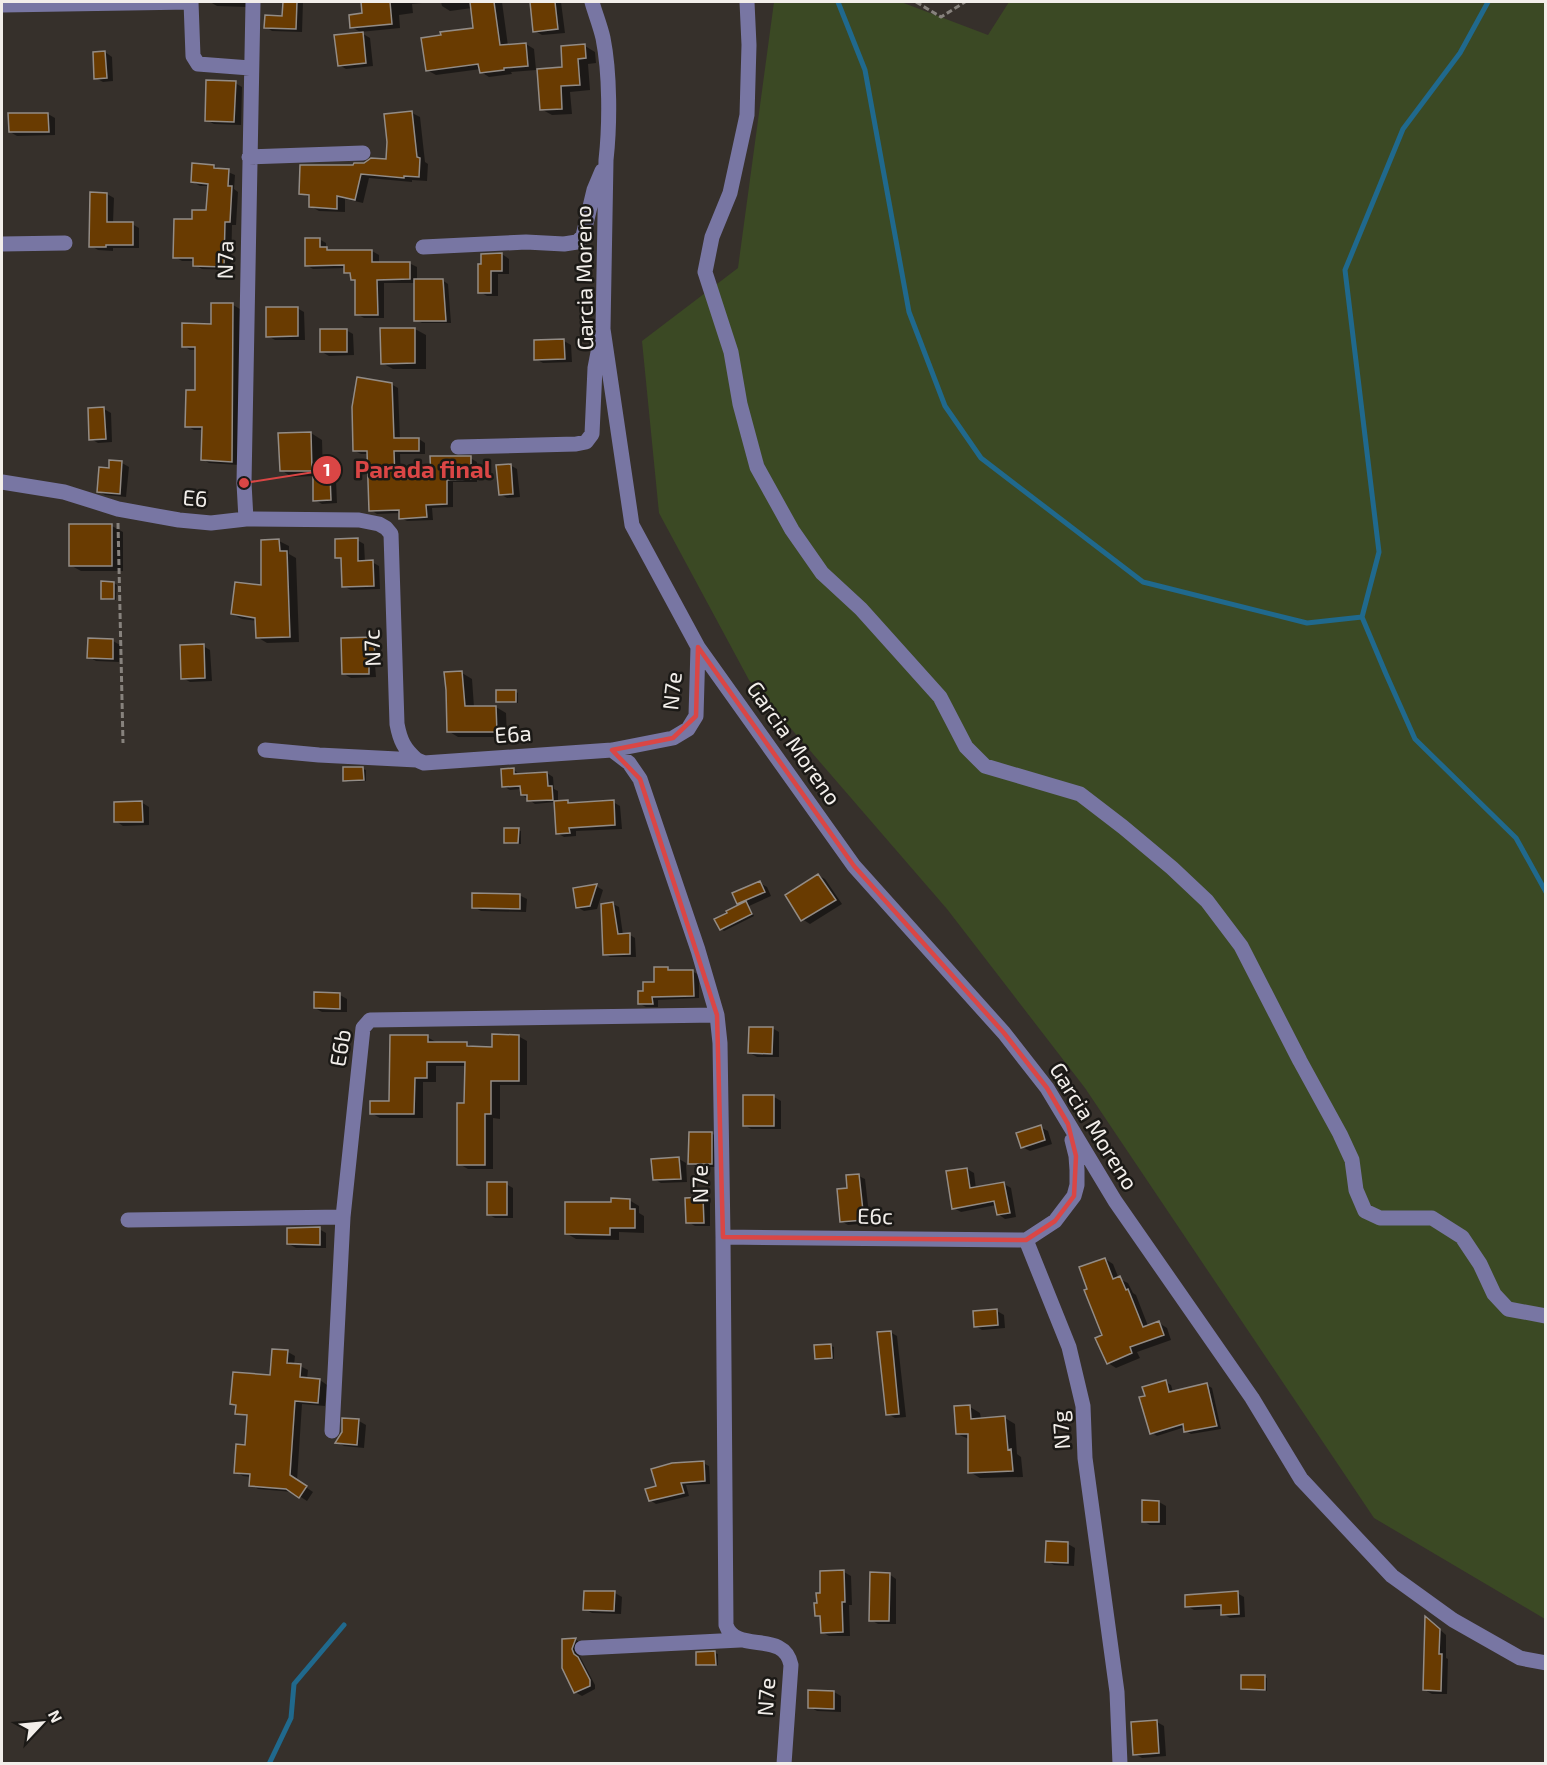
<svg xmlns="http://www.w3.org/2000/svg" width="1547" height="1765" font-family="'Exo 2',sans-serif">
  <rect width="100%" height="100%" fill="#36302b"/>
  <path fill="#3b4924" d="M774,2h127l87,33 21,-33h536v1617l-171,-101 -289,-430 -138,-179 -198,-229 -90,-167 -17,-172 96,-73z"/>
  <path fill="#0007" d="M210,2h38l-1,5 -30,-1z
    M285,2h18l-1,30 -30,-1 -6,-4 18,-9z
    M362,2h70l-20,2 1,9 -14,2 1,13 -40,4 -8,-5 12,-13z
    M441,2h61l6,44 18,-2 8,5 2,21 -25,2 1,2 -23,3 -8,-5v-3l-45,6 -9,-5 48,-41 -3,-21 -22,3 -8,-5z
    M532,2h29l4,31 -23,2 -7,-4z
    M363,34l7,4 3,28 -27,3 -7,-4z
    M585,46l10,6 1,11 -8,1 2,26 -20,2 2,22 -20,1 -11,-6 23,-40z
    M105,52l7,5 1,24 -10,1 -7,-4z
    M235,83l7,4 -1,38 -27,-1 -8,-4z
    M412,113l8,4 5,45 3,2 -1,17 -15,-1v2l-43,-4 -6,25 -18,-4v13l-26,-1 -9,-5 1,-8 -11,-5 55,-26 32,-6z
    M48,114l7,4v17l-38,1 -7,-4z
    M214,166l21,9 -1,14 4,3 -2,33h-4l-1,45 -29,-1 -7,-4v-4h-13l-7,-4 19,-36 13,-9 2,-26h-9l-7,-4z
    M107,194l7,4 -1,25 19,1 7,4v20h-26v3l-15,-1 -7,-4z
    M319,239l7,4v6l6,3 40,-1 7,4v9l30,-1 8,4v13h25l6,4 3,39h-29l-6,-3v-37h-32v35h-20l-7,-4 -1,-33 -4,-2v-3l-6,-4v-4l-33,1 -7,-4z
    M502,254l7,5v15h-11v22h-11l-7,-4v-27z
    M233,305l7,4 -1,156 -30,-2 -7,-4 2,-29h-10l-7,-4 9,-35 1,-41h-7l-6,-4 28,-21z
    M297,308l7,4 1,28h-30l-7,-4z
    M415,329l11,6v34h-33l-11,-6z
    M346,330l7,4 1,21 -25,1 -7,-4z
    M564,341l7,4 1,17 -29,1 -7,-4z
    M391,384l7,4 2,52 19,-1 6,4v11h-25l1,26 32,-1 37,-21 7,4v20h-24v25l-21,1 1,12 -26,1 -6,-3v-5l-24,1 -6,-4 -2,-56h-8l-6,-3z
    M104,409l7,4 1,29 -14,1 -7,-4z
    M311,433l11,7 1,36h6l7,4 1,23 -15,1 -7,-4 -1,-24 -22,1 -11,-7z
    M122,463l7,4 -3,30 -21,-2 -7,-4z
    M510,465l7,4 3,28 -13,1 -7,-4z
    M112,526l11,6v39h-42l-11,-6z
    M357,540l7,4 1,18h7l7,4 1,23 -29,1 -8,-4v-26l-6,-3z
    M279,541l10,5v8l7,4 3,84 -32,1 -10,-6v-16l-15,-2 -10,-5 31,-27z
    M114,583l3,2 -1,15h-11l-3,-2z
    M373,639l8,4v22h-6l1,12 -25,1 -7,-4z
    M113,641l7,4 -1,17 -23,-1 -7,-4z
    M203,646l7,4 2,31 -22,1 -7,-4z
    M462,673l10,6 2,28h22l10,6 1,24h-49l-10,-6z
    M515,691l3,2v10h-17l-3,-2z
    M363,769l3,1v11l-18,1 -3,-2z
    M514,770l6,5 27,-2 6,4 1,12 4,2v11h9l4,2 42,-2 7,4 2,23 -46,2v5l-12,1 -7,-4 -2,-31 -20,2 -13,-9v-6l-12,1 -7,-4z
    M141,802l8,5v18l-26,1 -7,-5z
    M518,830l3,1v13h-13l-3,-2z
    M818,875l7,4 17,25 -32,20 -8,-5z
    M760,883l7,4 4,9 -22,10 5,10 -30,15 -3,-2 20,-24 -3,-2z
    M596,886l7,4 -6,19 -13,2 -7,-4z
    M519,895l8,4 -1,13 -45,-1 -7,-4z
    M613,904l6,3 4,28h7l5,3 1,19h-26l-5,-3z
    M667,968l6,4 19,-1 7,4v23l-41,2v7h-12l-6,-3 5,-12 11,-8z
    M340,995l7,4v13h-25l-7,-4z
    M772,1028l7,4v25h-22l-7,-4z
    M518,1036l9,5v44h-27v34l-7,-1v51h-25l-9,-5 7,-59v-39h-30v16h-13v36h-43l-9,-5 20,-11 36,-65 9,5 31,2 7,4h20z
    M774,1097l7,4v28h-30l-7,-4z
    M1040,1127l8,4 4,13 -22,7 -8,-4z
    M711,1133l7,4 1,30h-22l-7,-4z
    M679,1159l7,4 1,19 -26,1 -7,-4z
    M967,1169l7,4 2,16 28,-5 7,4 5,29 -11,2 -7,-5 -2,-9 -35,7 -7,-4z
    M859,1176l6,3 5,44 -22,2 -7,-4 7,-32z
    M506,1184l7,4v30h-18l-7,-4z
    M703,1199l7,4v23h-15l-7,-4z
    M629,1200l10,6v7l5,3v17l-25,-1v8l-43,-1 -10,-6 46,-29z
    M319,1229l7,4v15h-30l-7,-4z
    M1105,1259l8,5 6,15 9,4 5,10 3,2 12,31 11,-3 8,5 4,12 -34,12 3,6 -24,10 -8,-5 -4,-27z
    M997,1311l7,4 1,13 -23,2 -7,-4z
    M890,1332l7,4 9,81 -11,1 -7,-4z
    M831,1346l3,1v12l-15,1 -3,-2z
    M288,1352l7,4 -1,9 6,1 8,4 -1,9 13,1 7,5 -2,21 -23,-2 -5,77 16,11 -6,9 -14,-9 -35,-3 -7,-4v-8l-8,-1 -7,-4 10,-25 3,-30 -12,-4v-6l-5,-4 39,-26z
    M1165,1382l6,3 2,7 34,-7 5,3 9,41 -30,5 -5,-3 -1,-4 -28,9 -5,-3 -5,-35z
    M970,1407l10,6 1,6 24,-1 10,6 2,30 4,3 2,20 -43,1 -10,-6 -1,-33 -12,-5z
    M359,1421l7,4 -2,23 -20,-2 -7,-4z
    M703,1463l6,3 1,18 -24,1 3,11 -33,8 -6,-4 8,-13z
    M1159,1502l7,4v19h-16l-7,-4z
    M1068,1544l7,4 -1,18 -20,-1 -7,-4z
    M821,1572h23l7,4 1,29h-3l1,31h-21l-7,-4v-13l-6,-4 6,-20z
    M889,1574l7,5v45h-18l-7,-4z
    M615,1593l7,4 -1,17 -29,-1 -7,-4z
    M1237,1593l7,4 1,20 -15,1 -7,-4 -1,-5 -28,1 -7,-4z
    M1427,1618l19,17v23l2,1 -1,35h-15l-7,-4z
    M563,1640h13l6,3 -4,10 17,32v4l-13,7 -7,-4z
    M715,1653l3,1v11l-17,1 -3,-2z
    M1264,1677l3,1v13l-22,-1 -3,-2z
    M834,1692l7,4v16l-24,-1 -7,-4z
    M1157,1722l7,4 2,30 -24,2 -7,-4z"/>
  <g fill="none" stroke-linecap="round" stroke-linejoin="round">
    <path stroke="#20698d" stroke-width="5" d="M838,2l27,68 44,242 36,94 36,52 162,124 164,41 55,-6
      M1488,2l-28,51 -57,76 -58,141 34,282 -17,65 24,57 29,65 101,99 30,54
      M269,1764l22,-46 3,-34 50,-59"/>
  </g>
  <path fill="#693b01" stroke="#938c86" stroke-width="1.5" d="M283,2h14l-1,27 -32,-1 1,-13 17,1z
    M361,2h29l2,22 -42,4 -1,-13 13,-2z
    M470,2h24l6,43 26,-2 2,23 -24,2v2l-24,3 -2,-9 -52,7 -5,-33 20,-3 -1,-3 33,-4z
    M530,2h25l3,27 -25,3z
    M363,32l3,31 -28,3 -4,-31z
    M585,44l1,14 -8,1 2,26 -19,1 1,23 -22,1 -3,-41 25,-2 -1,-21z
    M105,51l2,27 -13,1 -1,-27z
    M206,80l30,1 -2,41 -29,-1z
    M412,111l5,46 3,1 -1,19 -15,-1v2l-43,-4 -6,26 -18,-4v13l-28,-2v-12l-10,-1 1,-29h53l1,-2h10l7,-5 15,1 1,-17 -3,-28z
    M8,113h40l1,19h-40z
    M192,163l22,2v3l15,1 -1,17h4l-2,36h-5l-1,45 -31,-1v-8h-20l1,-39h18v-9h14l2,-26 -17,-2z
    M90,192l17,1v29h26v23h-27v2h-17z
    M305,238h15v9h7v3h45v12h38v17l-33,1 1,35h-23v-35h-4l-1,-7h-6v-8l-39,1z
    M502,253v18h-11v22h-13v-29h3v-10z
    M414,279h29l3,42h-32z
    M211,303h22l-1,159 -31,-2 1,-33h-17l1,-37h9v-43h-13v-24l29,1z
    M266,307h32v29l-32,1z
    M380,328h35v35l-34,1z
    M320,329h27v23h-27z
    M564,339l1,20 -31,1v-20z
    M357,377l35,6 2,55h25v13h-25l1,28 36,-1 -1,-22h41v23l-24,1v24l-21,1 1,12 -28,2v-9l-30,1 -2,-60h-14l-1,-44z
    M104,407l2,32 -17,1 -1,-32z
    M311,432l1,39h-32l-2,-38z
    M109,460l13,1 -2,33 -23,-2 2,-25 10,1z
    M511,464l2,30 -14,1 -3,-30z
    M313,475h17l1,25 -18,1z
    M69,524h43v42h-43z
    M358,538v23l15,-1 1,26 -32,1 -1,-29h-6v-19z
    M279,539l1,12h7l3,86 -34,1 -1,-20 -24,-4 4,-32 26,3v-45z
    M101,581l13,1v17h-13z
    M374,637l1,25h-6v12h-27l-1,-36z
    M88,638l25,1v20l-26,-1z
    M204,644l1,34 -24,1 -1,-34z
    M462,671l3,35h31l1,26h-50l-1,-42 -2,-18z
    M496,690h20v12h-20z
    M343,767h20l1,13 -21,1z
    M514,768v6l33,-2 1,14h4l1,14 -26,1v-6h-6l-1,-9 -18,1 -1,-18z
    M568,800v3l46,-3 1,25 -46,3 1,5 -14,1 -2,-33z
    M142,801l1,21h-29v-20z
    M504,828h15l-1,15h-14z
    M818,874l18,26 -35,21 -16,-26z
    M760,881l5,11 -28,12 -5,-11z
    M597,884l-7,22 -14,2 -3,-20z
    M472,893l48,1v15l-48,-1z
    M746,901l6,13 -32,16 -6,-11 13,-6 -1,-2z
    M613,902l5,32 12,-1v21l-27,1 -2,-51z
    M654,967h14v3h25l1,26 -42,1 1,7h-15v-13h5v-9h11z
    M314,992l26,1v16l-26,-1z
    M749,1027h24l-1,27 -24,-1z
    M492,1034l27,1v46h-28v33h-6v51h-28v-62h7l1,-41h-38v16h-12l-1,36h-44v-13h19l1,-66h38v7h39v4l25,1z
    M743,1095h31v31h-31z
    M1041,1125l4,15 -24,8 -5,-15z
    M689,1132h23v32h-24z
    M679,1157l2,22 -28,1 -2,-21z
    M967,1168l3,20 34,-6 6,31 -13,2 -3,-14 -42,8 -6,-38z
    M859,1174l5,46 -24,2 -3,-33 10,-1 -1,-13z
    M487,1182h20v33h-20z
    M703,1197l1,26h-18l-1,-25z
    M611,1198l19,1v10h5v19h-25v7l-45,-1v-32h46z
    M320,1227v18l-33,-1v-16z
    M1105,1258l8,21 7,-3 6,14 2,-1 15,38 16,-6 5,14 -34,12 2,6 -25,11 -12,-26 7,-3 -18,-45 3,-1 -8,-22z
    M997,1309l1,16 -24,2 -1,-16z
    M891,1331l8,83 -13,1 -9,-83z
    M831,1344l1,14 -17,1 -1,-14z
    M272,1349l16,1 -1,13 14,1 -1,13 20,2 -2,24 -23,-2 -5,74 17,11 -8,12 -13,-9 -37,-3 1,-12 -16,-1 2,-29 9,1 2,-30 -12,-1 1,-9 -6,-1 3,-32 37,3z
    M1166,1380l3,12 38,-9 10,43 -33,6 -1,-8 -33,10 -11,-37 6,-1 -3,-9z
    M970,1405l1,14 34,-3 3,34 3,-1 2,22 -45,2v-39h-12l-2,-28z
    M342,1418l17,1 -2,26 -22,-2 7,-11z
    M704,1461l1,20 -24,2 3,10 -35,8 -4,-12 11,-3 -5,-17 21,-6z
    M1142,1500l17,1v21h-17z
    M1046,1541l22,1v21l-23,-1z
    M844,1570l1,32h-3l1,30 -22,1 -1,-17h-5l-1,-13h3l-1,-10h4v-22z
    M870,1572l20,1 -1,48h-20z
    M584,1591h31l-1,20 -31,-1z
    M1238,1591l1,23 -18,1v-10l-36,2v-12z
    M1425,1616l15,13 -1,25h3l-1,37 -18,-1z
    M576,1638l-4,11 2,5 4,3 12,23v6l-16,7 -12,-25v-29z
    M715,1651l1,14h-20v-13z
    M1241,1675h24v15l-24,-1z
    M808,1690l26,1v18l-26,-1z
    M1157,1720l2,33 -26,2 -2,-33z"/>
  <g fill="none" stroke-linecap="round" stroke-linejoin="round">
    <path stroke="#87827d" stroke-width="3" stroke-dasharray="6 3" stroke-linecap="butt" d="M916,2l25,15 24,-15
      M118,523l5,220"/>
    <path stroke="#7876a3" stroke-width="15" d="M592,2c3,11 8,23 11,36 7,35 7,86 3,122l-3,169 29,196 66,122 156,219 150,167 43,55 68,113 137,197 49,81 91,97 61,44 67,38 26,5
      M747,2l2,43 -2,70 -17,78 -18,44 -7,35 26,80 9,52 17,63 35,63 30,43 39,36 79,88 26,50 19,19 95,28 43,33 49,41 35,33 34,45 59,115 40,73 12,26 4,30 9,21 15,7h52l30,19 18,27 14,30 14,15 38,7
      M2,5l189,-3 2,54 5,8 52,4
      M249,157l114,-4
      M2,244l63,-1
      M423,247l103,-5 38,2 13,-2 6,-6 11,-46 8,-19
      M458,447l118,-3 10,-2 6,-8 3,-66 6,-31
      M2,482l62,10 54,17 61,11 32,3 35,-4 113,1 20,4 7,4 5,6 6,190c3,16 7,25 20,36
      M246,519l-2,-36 9,-481
      M265,750l54,5 98,5 7,3 188,-13 61,-12 15,-9 8,-13 2,-69
      M612,750l17,13 11,16 58,171 19,65 3,28 3,194 3,388c10,30 58,4 65,40l-7,99
      M128,1220l215,-3
      M723,1237l303,3
      M1026,1240l43,107 14,59 2,52 32,234 3,72
      M1026,1240l29,-19 19,-25 3,-11v-15l-1,-14 -4,-16
      M332,1431l11,-214 20,-189 7,-8 347,-5
      M582,1648l158,-8"/>
  </g>
  <path fill="none" stroke="#da4645" stroke-width="4.5" stroke-linejoin="round" d="M698,647l156,219 150,167 43,55 21,36 8,32 -2,40 -19,25 -29,19 -303,-3 -6,-222 -77,-236 -28,-29 61,-12 23,-22z"/>
  <g text-anchor="middle" stroke-width="5" stroke-linejoin="round" paint-order="stroke">
    <g font-size="22" fill="#f2eeea" stroke="#1b1916">
      <text transform="translate(225 260) rotate(-89)" y="8">N7a</text>
      <text transform="translate(584 278) rotate(-91)" y="8">Garcia Moreno</text>
      <text transform="translate(195 498) rotate(5)" y="8">E6</text>
      <text transform="translate(372 648) rotate(-92)" y="8">N7c</text>
      <text transform="translate(672 691) rotate(-84)" y="8">N7e</text>
      <text transform="translate(513 734) rotate(-4)" y="8">E6a</text>
      <text transform="translate(794 743) rotate(55)" y="8">Garcia Moreno</text>
      <text transform="translate(340 1048) rotate(-80)" y="8">E6b</text>
      <text transform="translate(1094 1126) rotate(58)" y="8">Garcia Moreno</text>
      <text transform="translate(700 1184) rotate(-91)" y="8">N7e</text>
      <text transform="translate(875 1216) rotate(1)" y="8">E6c</text>
      <text transform="translate(1061 1430) rotate(-94)" y="8">N7g</text>
      <text transform="translate(766 1697) rotate(-86)" y="8">N7e</text>
    </g>
  </g>
  <path fill="none" stroke="#da4645" stroke-width="2" d="M244 483L327 470"/>
  <g fill="#da4645" stroke="#1b1916" stroke-width="2">
    <circle cx="244" cy="483" r="6"/>
    <circle cx="327" cy="470" r="15"/>
  </g>
  <g font-size="18" text-anchor="middle" font-weight="bold" fill="#fff">
    <text x="327" y="476">1</text>
  </g>
  <g font-size="24" text-anchor="middle" font-weight="bold" fill="#da4645" stroke="#1b1916" stroke-width="5" stroke-linejoin="round" paint-order="stroke">
    <text x="423" y="478">Parada final</text>
  </g>
  <rect width="1547" height="1765" fill="none" stroke="#f2eeea" stroke-width="6"/>
  <g transform="translate(42 1723) rotate(64)" stroke="#1b1916" stroke-width="4.5" paint-order="stroke">
  <path d="M0-4.5L10 22L0 15L-10 22Z" fill="#f2eeea"/>
  <text y="-9" font-size="16" font-weight="bold" text-anchor="middle" fill="#f2eeea">N</text>
  </g>
</svg>
